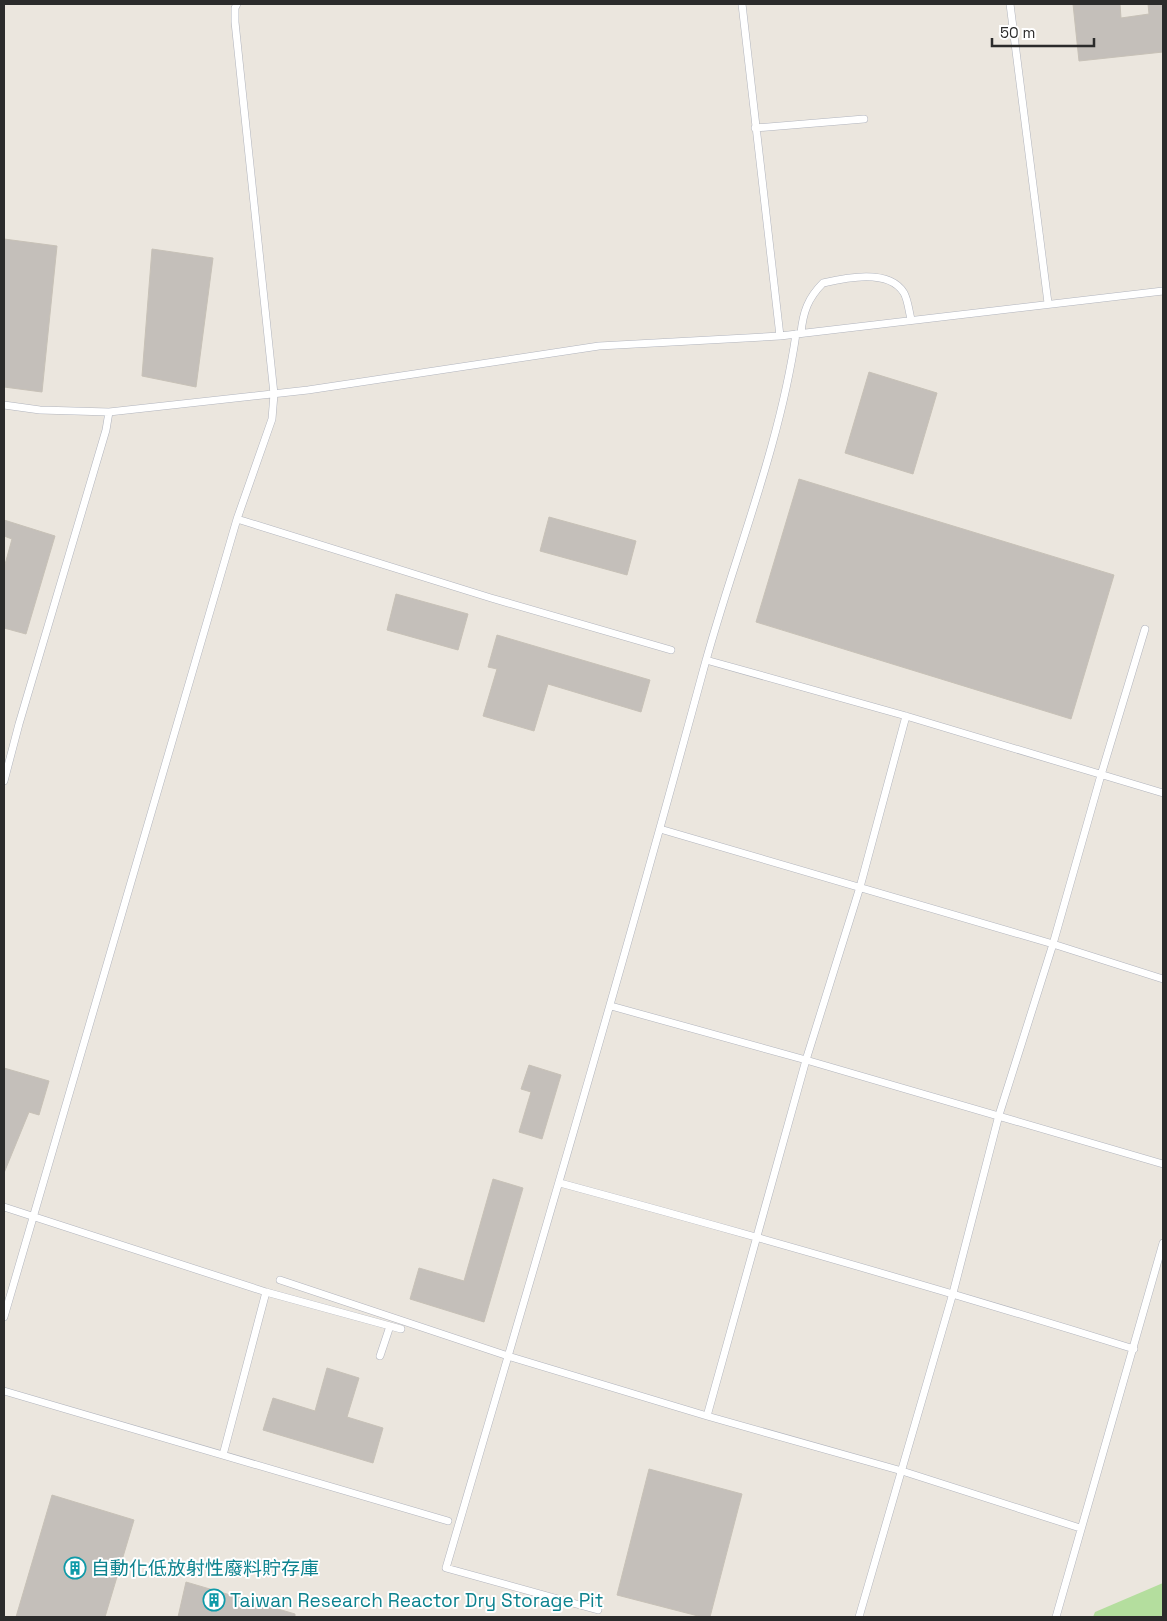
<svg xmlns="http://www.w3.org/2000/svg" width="1167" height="1621" font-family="'Space Grotesk','Noto Sans TC',sans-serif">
  <rect width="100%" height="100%" fill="#ebe6de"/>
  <path fill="#b4de9e" d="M1163,1583v34h-70l2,-5z"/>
  <path fill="#c4bfba" stroke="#c7c1b7" d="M1073,4h47l1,14 28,-4 -1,-10h15v48l-84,9z
    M4,239l53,7 -15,146 -38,-5z
    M152,249l61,9 -17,129 -54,-11z
    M869,372l68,21 -24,81 -68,-21z
    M799,479l315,96 -43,144 -315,-97z
    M549,517l87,24 -9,34 -87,-24z
    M4,520l51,16 -29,98 -22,-6v-60l8,-29 -8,-3z
    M396,594l72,20 -10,36 -71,-20z
    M497,635l153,45 -9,32 -93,-28 -14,47 -51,-15 14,-47 -9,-2z
    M529,1065l32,10 -19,64 -23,-7 12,-40 -10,-3z
    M4,1068l45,13 -10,34 -10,-3 -25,61z
    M493,1179l30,9 -39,134 -74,-23 9,-31 45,13z
    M327,1368l32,10 -12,39 36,11 -10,35 -110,-33 10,-32 42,13z
    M649,1469l93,25 -32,123h-8l-85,-22z
    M52,1495l82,25 -29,97h-89z
    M186,1582l109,32v3h-117z"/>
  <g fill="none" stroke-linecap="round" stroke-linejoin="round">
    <g stroke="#b1b4bd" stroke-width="8">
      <path id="service" d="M742,4l38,332
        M1010,4l38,299
        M755,128l109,-9
        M801,333c2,-21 7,-35 22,-50 22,-5 66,-15 81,10 4,7 5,19 7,26
        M4,405l36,5 69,2 199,-22 291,-44 181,-10 383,-45
        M237,519l254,79 180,52
        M706,660l200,56 257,77
        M4,781l15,-57 87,-294 3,-18
        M660,829l393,115 110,35
        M611,1006l195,54 357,104
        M560,1183c192,52 384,107 574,166
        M4,1207l262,85 135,37
        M280,1280l228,76 199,60 195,55 178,57
        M4,1317l233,-798 35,-100 2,-25 -39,-372v-14l2,-4
        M380,1356l10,-30
        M4,1391l444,130
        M707,1416l99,-356 54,-173 46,-171
        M223,1455l43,-163
        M598,1610l-152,-42c87,-297 175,-594 256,-893 30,-113 77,-224 94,-341
        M859,1617l94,-324 46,-178 54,-171 48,-169 44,-146
        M1056,1617l107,-374"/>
    </g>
    <use href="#service" stroke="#fff" stroke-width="7"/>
  </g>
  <defs>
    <g id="building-ring" transform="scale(1.125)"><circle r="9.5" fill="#fff" stroke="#0f9aa8" stroke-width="1.5"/><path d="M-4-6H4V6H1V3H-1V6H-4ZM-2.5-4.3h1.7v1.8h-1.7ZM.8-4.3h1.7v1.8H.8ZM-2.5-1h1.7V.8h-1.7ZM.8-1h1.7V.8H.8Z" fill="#0f9aa8"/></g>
  </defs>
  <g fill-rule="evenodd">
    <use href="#building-ring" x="75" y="1568"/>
    <use href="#building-ring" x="214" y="1600"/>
  </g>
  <g text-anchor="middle" stroke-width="4" stroke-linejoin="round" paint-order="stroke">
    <g font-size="19" fill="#0d838f" stroke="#fff" text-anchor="start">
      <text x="91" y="1575">自動化低放射性廢料貯存庫</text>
      <text x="230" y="1607">Taiwan Research Reactor Dry Storage Pit</text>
    </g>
  </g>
  <rect width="1167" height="1621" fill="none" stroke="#2b2b2b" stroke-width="10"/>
  <path d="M992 38v8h102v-8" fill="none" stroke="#2b2b2b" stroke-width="2.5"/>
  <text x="1000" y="38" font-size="15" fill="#2b2b2b" stroke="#ffffff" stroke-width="4" paint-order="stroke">50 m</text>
</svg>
